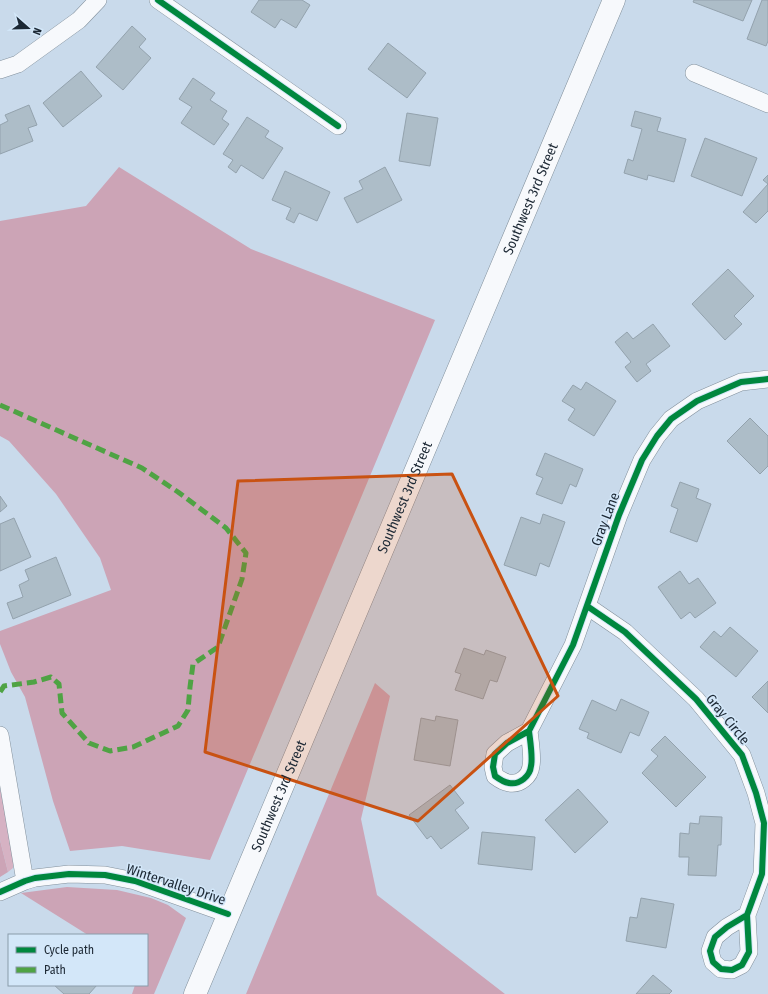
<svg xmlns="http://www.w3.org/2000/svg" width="768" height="994" font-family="'Fira Sans Condensed',sans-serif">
  <rect width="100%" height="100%" fill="#c9daeb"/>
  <path fill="#d6b2c3" d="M0,788l14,69 -1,11 -5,4 -8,-32z"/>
  <path fill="#cca4b6" d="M119,167l132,82 184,71 -225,540 -88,-14 -52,5 -17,-50 -28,-104 -14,-25 -11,-28v-13l111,-41 -11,-32 -44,-64 -47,-53 -9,-5v-215l86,-15z
    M375,683l15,13 -29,123 16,76 128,99h-259z
    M0,840l8,32 -8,5z
    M67,887l50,3 34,8 17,7 18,13 -32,76h-22l3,-9h12v-50h-59l-67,-42z"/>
  <path fill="#adbdc8" stroke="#93a2ad" d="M259,0h43l8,5 -14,23 -15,-9 -6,9 -24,-16z
    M694,0h58l-9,21 -50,-19z
    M762,0h6v41l-2,5 -19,-7z
    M132,26l14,13 -7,8 12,11 -28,32 -27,-23z
    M388,43l38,30 -19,25 -39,-29z
    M81,71l21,25 -39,31 -20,-24z
    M193,78l22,15 -5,7 17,11 -5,8 7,5 -15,21 -33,-22 11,-16 -13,-8z
    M29,105l8,20 -9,3 5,13 -33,13v-29l8,-4 -3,-6z
    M635,111l26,7 -4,13 29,8 -12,43 -26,-7 -1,5 -23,-7 4,-14 5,2 9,-32 -11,-3z
    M407,113l31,5 -8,48 -31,-5z
    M247,117l22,14 -4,6 18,11 -20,31 -22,-14 -5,8 -8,-6 5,-7 -10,-6z
    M705,138l52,20 -15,38 -51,-20z
    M385,167l17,33 -45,23 -13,-25 19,-9 -4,-8z
    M285,171l45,21 -13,29 -18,-8 -5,10 -8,-4 5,-11 -19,-8z
    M768,175v36l-12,12 -13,-11 25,-28 -5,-4z
    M728,269l26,27 -20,20 8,8 -17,16 -33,-36z
    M653,324l17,22 -24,18 5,7 -14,11 -12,-15 6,-5 -16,-20 12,-10 6,7z
    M586,382l30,19 -22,35 -26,-16 7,-11 -13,-8 11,-16 8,5z
    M750,418l18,18v30l-8,8 -33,-33z
    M545,453l38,16 -7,18 -6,-3 -8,20 -26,-10 7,-16 -7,-3z
    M680,482l19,7 -3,9 15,6 -14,38 -27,-10 8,-23 -7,-3z
    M0,496l7,10 -7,6z
    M543,514l22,8 -16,45 -9,-4 -4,13 -32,-11 17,-48 19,7z
    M14,518l17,39 -31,14v-47z
    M56,557l15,38 -58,24 -6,-16 16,-6 -4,-12 10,-5 -4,-10z
    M680,571l9,13 9,-6 18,25 -21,15 -5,-6 -9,7 -23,-32z
    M730,627l28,24 -22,26 -36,-30 14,-16 7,6z
    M464,648l20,7 2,-5 20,7 -9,25 -7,-2 -7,19 -28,-9 6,-16 -6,-2z
    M768,681v32l-16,-16z
    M621,699l28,13 -10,24 -9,-4 -9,21 -34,-15 2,-5 -10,-4 13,-29 24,11z
    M436,716l22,4 -8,46 -36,-6 7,-42 14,3z
    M665,736l41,41 -30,30 -34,-34 16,-17 -7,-6z
    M450,785l14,18 -9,7 14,18 -28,21 -10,-13 -4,3 -18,-24z
    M578,789l30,33 -33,31 -30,-33z
    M700,816l22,1 -1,28h-3l-2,31 -28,-1 1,-18h-10l1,-24 9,1 1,-11 9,1z
    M482,832l53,5 -3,33 -54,-6z
    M641,898l33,6 -8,44 -40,-7 4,-24 7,1z
    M653,975l19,16 -3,3h-33z
    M54,985h43l-8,9h-25z"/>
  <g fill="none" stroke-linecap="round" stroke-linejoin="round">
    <g stroke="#82909c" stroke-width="18">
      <path id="street" d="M158,0l180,126
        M0,70l18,-6 61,-44 19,-20
        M694,73l74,31
        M587,606l38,26 71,67 46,56 14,38 8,30 -2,51 -15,41 2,37 -7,13 -10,5 -11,-1 -8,-7 -3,-11 5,-14 12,-10 20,-12
        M529,731c1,9 4,26 2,35 -1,10 -11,19 -22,17 -6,-1 -10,-4 -14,-7l-2,-9 2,-13 12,-11 22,-12 44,-86 46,-130 23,-55 15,-24 14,-17 26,-18 44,-19 27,-3
        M0,735l25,146
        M0,892l25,-11 10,-3 34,-4 36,1 30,6 93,33"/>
    </g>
    <g stroke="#82909c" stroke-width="23">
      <g id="secondary">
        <path id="s1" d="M195,994l419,-994"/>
      </g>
    </g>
    <use href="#street" stroke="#f7f9fc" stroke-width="17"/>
    <use href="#secondary" stroke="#f7f9fc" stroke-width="22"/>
    <path stroke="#4fa344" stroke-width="5" stroke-dasharray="10 5" stroke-linecap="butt" d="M0,405l142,63 36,24 48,36 20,25 -4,26 -24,68 -25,17 -3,23 -2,23 -10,16 -45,21 -23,4 -21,-8 -27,-30 -3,-29 -8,-7 -17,5 -30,4 -4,6"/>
    <g stroke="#d3e7f9" stroke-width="8">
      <path id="cycleway" d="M158,0l180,126
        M587,606l38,26 71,67 46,56 14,38 8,30 -2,51 -15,41 2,37 -7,13 -10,5 -11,-1 -8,-7 -3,-11 5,-14 12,-10 20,-12
        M529,731c1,9 4,26 2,35 -1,10 -11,19 -22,17 -6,-1 -10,-4 -14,-7l-2,-9 2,-13 12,-11 22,-12 44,-86 46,-130 23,-55 15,-24 14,-17 26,-18 44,-19 27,-3
        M0,892l25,-11 10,-3 34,-4 36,1 30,6 93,33"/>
    </g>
    <use href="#cycleway" stroke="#00873e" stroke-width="6"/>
  </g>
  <path fill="#c95212" fill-opacity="0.2" stroke="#c95212" stroke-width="3" stroke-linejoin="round" d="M452,474l106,222 -140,125 -213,-69 33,-271z"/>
  <g text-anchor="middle" stroke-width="3" stroke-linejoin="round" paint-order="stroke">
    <g font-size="14" fill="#1c2834" stroke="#d3e7f9">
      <text dy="5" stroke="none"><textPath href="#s1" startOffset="863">Southwest 3rd Street</textPath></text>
      <text dy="5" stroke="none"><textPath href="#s1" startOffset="539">Southwest 3rd Street</textPath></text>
      <text transform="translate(605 519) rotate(-69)" y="5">Gray Lane</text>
      <text transform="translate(728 719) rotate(51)" y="5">Gray Circle</text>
      <text dy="5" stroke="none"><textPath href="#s1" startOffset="215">Southwest 3rd Street</textPath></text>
      <text transform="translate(176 884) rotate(18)" y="5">Wintervalley Drive</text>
    </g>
  </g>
  <rect x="8" y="934" width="140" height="52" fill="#d3e7f9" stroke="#8a9baa"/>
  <rect x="16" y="947" width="20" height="6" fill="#00873e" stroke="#8a9baa"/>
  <text x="44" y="954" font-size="12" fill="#1c2834">Cycle path</text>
  <rect x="16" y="967" width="20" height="6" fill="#4fa344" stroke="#8a9baa"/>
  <text x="44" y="974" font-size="12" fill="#1c2834">Path</text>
  <g transform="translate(28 28) rotate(110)" stroke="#d3e7f9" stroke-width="3" paint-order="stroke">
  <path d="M0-3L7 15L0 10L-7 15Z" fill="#1c2834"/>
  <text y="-6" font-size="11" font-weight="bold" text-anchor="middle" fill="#1c2834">N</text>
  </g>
</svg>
